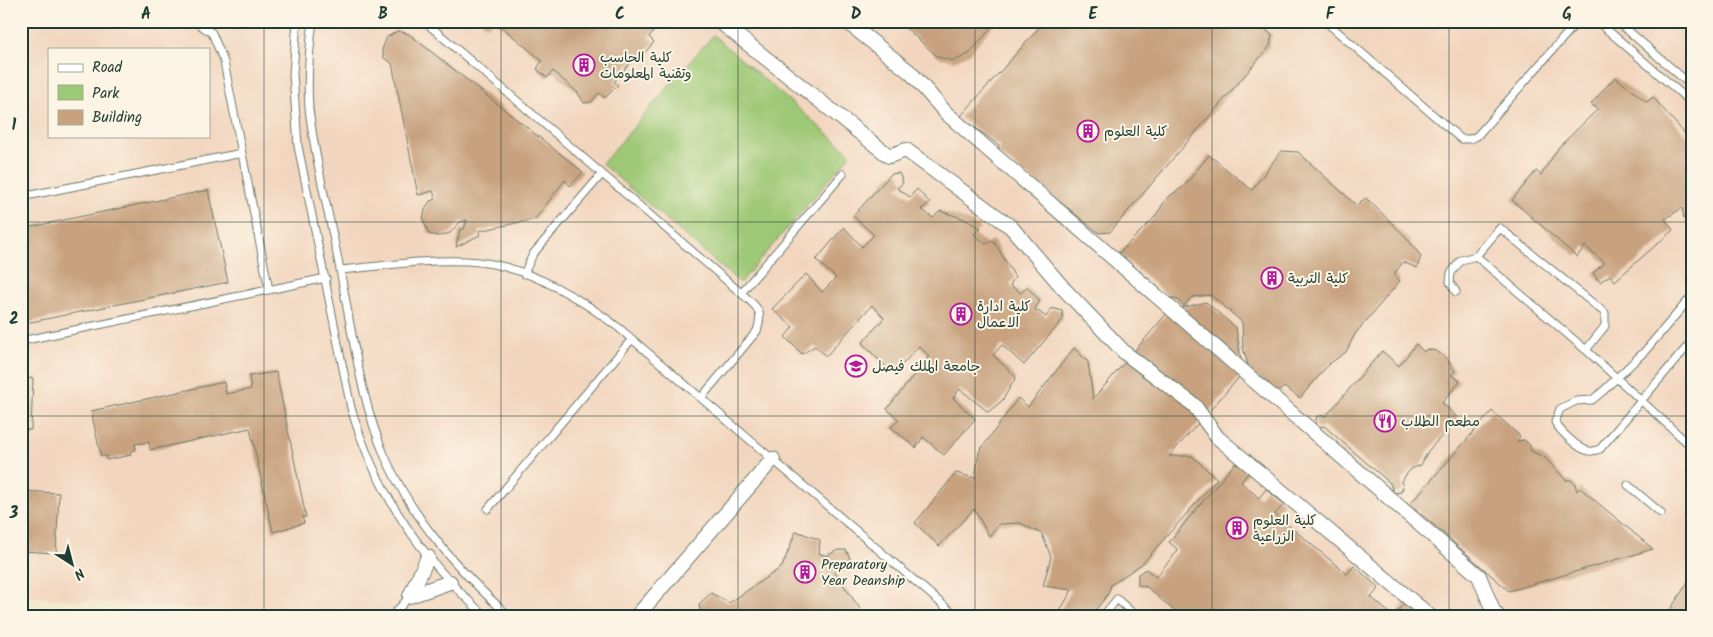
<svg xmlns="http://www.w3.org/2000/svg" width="1713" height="637" font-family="Kalam,'Playpen Sans Arabic',sans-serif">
  <rect width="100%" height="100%" fill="#fcf5e5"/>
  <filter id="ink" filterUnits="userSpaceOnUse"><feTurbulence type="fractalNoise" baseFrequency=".02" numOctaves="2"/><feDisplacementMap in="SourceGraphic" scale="10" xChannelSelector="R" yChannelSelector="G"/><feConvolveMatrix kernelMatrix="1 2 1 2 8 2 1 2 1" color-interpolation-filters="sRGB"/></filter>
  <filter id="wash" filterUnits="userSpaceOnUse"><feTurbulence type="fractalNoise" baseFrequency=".0096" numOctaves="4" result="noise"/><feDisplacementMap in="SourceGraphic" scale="20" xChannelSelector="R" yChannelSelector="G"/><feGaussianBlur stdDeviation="1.12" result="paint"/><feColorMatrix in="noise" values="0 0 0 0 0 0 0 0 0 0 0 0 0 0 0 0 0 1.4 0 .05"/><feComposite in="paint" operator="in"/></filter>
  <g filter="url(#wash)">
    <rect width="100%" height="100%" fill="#f2e8cd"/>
    <path fill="#f2d5be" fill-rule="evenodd" d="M21,21h1671v595h-1396l-275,-20zM49,49h160v87h-160z"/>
    <path fill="#9dc875" stroke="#5e8254" d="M713,35l138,119 -111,129 -138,-119z"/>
    <g id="blocks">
      <path fill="#c8a27f" d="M481,21h13l-8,5z
        M495,21h167l-13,16 5,5 -14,16 -4,-2 -22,26 4,3 -13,13 -6,-5 -8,9 -7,1 -6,-10 -25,-22 -6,7 -10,-9 5,-8z
        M892,21h105l-28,33 -15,7 -16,-4 -31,-28z
        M1045,21h210l17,14 -2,11 -160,186 -11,1 -100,-80v-8l-39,-28z
        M398,31l11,3 174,138 -13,14 -5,-6 -30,39 -56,12 1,4 -24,12 4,-18h4l3,-9 -7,2 -10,11 -11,3 -10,-2 -6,-15 2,-9 5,-9 6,-2 -3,-8 -15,4 -26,-132 -8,-5 -2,-8 5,-13z
        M1615,77l32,25 6,-5 39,45v82l-8,-6 -2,-10 -17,11 8,11 -58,51 -5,-6 -10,7 -7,-9 12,-10 -20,-17 -8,11 -65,-57 24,-29 5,4 18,-28 39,-38 -7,-5z
        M1281,151l17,1 58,53 10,-7 38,37 17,21 -4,12 -14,-6 -9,12 6,7 -45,53 -9,18 -17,12 -29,34 -16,-11 -9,7 -26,-25 -6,-22 -1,-25 -31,-27 -19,2 -8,9 -8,-8h-6l-51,-45 35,-35 13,-20 17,-12 25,-31 43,35z
        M899,173l4,10 -6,5 13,9 7,-8 13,14 -9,6 12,9 7,-7 22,7 19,10 -7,6 12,10 7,-4 22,37 -5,8 11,8 6,-6 13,14 -5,8 11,8 6,-9 10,3 1,8 -39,46 -22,-20 -9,10 23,22 -14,24 -14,11 -28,-23 -7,9 22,21 -31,36 -21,-18 -7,11 -25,-21 8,-7 -12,-11 42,-53 -10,-10 -19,21 -12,2 -26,-26 22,-25 -12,-13 -46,51 -11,-10 -13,8 -17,-17 8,-10 -21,-18 34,-35 16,18 14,-14 -20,-18 28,-33 18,20 12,-12 -21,-19 38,-42z
        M208,190l20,92 -207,42v-95z
        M1206,302l30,26 7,45 -74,83h23l25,23 -74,84 -32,22 -3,9 -17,22h-25l-6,-5 12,-21 -29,-4 8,-29 -9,-23 -22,-11 -21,1 -10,12 -15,-27 -35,37 -24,-23 41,-50 19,5 4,-26 39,-54 10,9 46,-59 14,14 5,37 76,-88z
        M1416,344l8,8 3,-3 9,2 9,6 10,14 -4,4 9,6 -18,22 16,15 -30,33 -7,14 -10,4 -10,12 2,6 -2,5 -7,1 -4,-10 -66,-57 -6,2 -3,-4 2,-8h9l56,-65 17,15z
        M276,372l30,145h-4l2,6 -31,9 -23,-104 -100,22 -1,-8 -14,2 1,6 -6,1 1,4 -25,5v-4h-5l-10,-45 133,-29 2,12 25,-5 -2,-13z
        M33,378l-2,52 -10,-1v-50z
        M1492,411l28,25 -3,5 7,-1 6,5 1,6 13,6 22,23h5l4,4 2,7 3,-3 73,61 -144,42 -99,-87z
        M1235,463l10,2 3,8 -7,9 18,16 7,-9 18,15 -9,10 72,60 7,-8 25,22 -8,9 22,19h-213l-33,-29 -9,-2v-11l8,-5 10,8 22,-27 -9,-8z
        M21,491l38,2 -3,60 -35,-2z
        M796,531l24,9 -1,13 7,3 12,-6h8l5,11 -10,8 -10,-2 32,46 5,3h-167l-2,-12 12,-11 18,10 53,-36z
        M1692,576v40h-26z
        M1406,601l12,10 -5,5h-19z"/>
    </g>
  </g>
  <g filter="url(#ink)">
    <use href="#blocks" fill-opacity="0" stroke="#69796a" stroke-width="1"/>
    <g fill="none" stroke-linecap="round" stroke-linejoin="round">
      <g stroke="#69796a" stroke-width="9">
        <path id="lane" d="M194,21l18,12 12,29 45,228
          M297,21l-4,53 5,72 53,262c25,84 69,149 134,208
          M313,21c-4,29 -6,58 -4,87 6,56 22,112 32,167 12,62 20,127 45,184 29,63 72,111 123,157
          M424,21l317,272c16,14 23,17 16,38l-56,67
          M1325,21l136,118h9l7,-3 101,-115
          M1597,21l95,82
          M1617,21l75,65
          M21,197l221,-44
          M1476,256l110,94 106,97
          M340,270c42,-4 84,-11 127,-9 55,2 109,34 152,67l337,288
          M524,274l9,-20 69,-80
          M1456,292l-6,-10 1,-9 10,-13 15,-4 24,-28 105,85v13l-19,24
          M741,293l102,-119
          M1692,296l-47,55 -43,41 -10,8 -16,1 -16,8 -5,13c4,8 24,28 34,29 4,1 7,-1 11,-2l92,-108
          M21,341l305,-63
          M1628,485l33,28
          M488,509l144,-170
          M392,616l18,-20
          M423,616l10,-2 3,2
          M1103,616l14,-17 19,17"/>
      </g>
      <g stroke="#69796a" stroke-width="16">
        <path id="street" d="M719,21l170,135 17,-6 105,77 53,62 61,64 69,52 23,32 213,179
          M846,21l65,52 35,40 533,463 15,37 4,3
          M428,557l-18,39 40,-14
          M637,616l136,-157"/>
      </g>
      <use href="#lane" stroke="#fff" stroke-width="7"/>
      <use href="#street" stroke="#fff" stroke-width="14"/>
    </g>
  </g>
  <path fill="none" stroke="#1f3d34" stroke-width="1" stroke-opacity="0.55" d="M264,21v595M501,21v595M738,21v595M975,21v595M1212,21v595M1449,21v595M21,222h1671M21,416h1671"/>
  <defs>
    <g id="building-ring" transform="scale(1.125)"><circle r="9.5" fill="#fcf5e5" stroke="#b5179e" stroke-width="1.5"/><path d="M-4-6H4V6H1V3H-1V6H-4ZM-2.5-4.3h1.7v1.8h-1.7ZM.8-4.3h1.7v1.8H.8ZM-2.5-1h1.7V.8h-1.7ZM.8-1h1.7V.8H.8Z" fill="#b5179e"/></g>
    <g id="university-ring" transform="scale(1.125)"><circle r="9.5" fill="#fcf5e5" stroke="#b5179e" stroke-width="1.5"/><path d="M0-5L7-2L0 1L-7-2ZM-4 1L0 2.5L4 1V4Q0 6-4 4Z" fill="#b5179e"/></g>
    <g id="restaurant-ring" transform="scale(1.125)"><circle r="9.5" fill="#fcf5e5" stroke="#b5179e" stroke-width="1.5"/><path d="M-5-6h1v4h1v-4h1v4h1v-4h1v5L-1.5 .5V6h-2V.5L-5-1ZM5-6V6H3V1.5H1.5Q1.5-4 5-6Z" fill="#b5179e"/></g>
  </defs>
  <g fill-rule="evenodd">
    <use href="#building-ring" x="584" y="65"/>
    <use href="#building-ring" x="1088" y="131"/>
    <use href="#building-ring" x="1272" y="278"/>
    <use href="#building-ring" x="961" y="314"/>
    <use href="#university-ring" x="856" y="366"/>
    <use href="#restaurant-ring" x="1385" y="421"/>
    <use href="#building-ring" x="1237" y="528"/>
    <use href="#building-ring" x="805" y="572"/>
  </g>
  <g text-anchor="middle" stroke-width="4" stroke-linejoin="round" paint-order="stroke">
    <g font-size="14" fill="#1f3d34" stroke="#fcf5e5" text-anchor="start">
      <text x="600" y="62">كلية الحاسب<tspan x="600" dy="16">وتقنية المعلومات</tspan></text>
      <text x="1104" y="136">كلية العلوم</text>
      <text x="1288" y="283">كلية التربية</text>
      <text x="977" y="311">كلية ادارة<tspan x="977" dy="16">الاعمال</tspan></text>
      <text x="872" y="371">جامعة الملك فيصل</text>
      <text x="1401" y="426">مطعم الطلاب</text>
      <text x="1253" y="525">كلية العلوم<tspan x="1253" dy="16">الزراعية</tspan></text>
      <text x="821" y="569">Preparatory<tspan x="821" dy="16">Year Deanship</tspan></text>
    </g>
  </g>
  <rect width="1713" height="637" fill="none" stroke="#fcf5e5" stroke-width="55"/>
  <rect x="48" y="48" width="162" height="90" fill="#fcf5e5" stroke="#a4ab9e"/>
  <rect x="58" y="64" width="25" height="8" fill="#ffffff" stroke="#a4ab9e"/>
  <text x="92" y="72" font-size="15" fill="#1f3d34">Road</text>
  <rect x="58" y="85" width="25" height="15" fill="#9dc875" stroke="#a4ab9e"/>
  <text x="92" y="98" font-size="15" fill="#1f3d34">Park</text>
  <rect x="58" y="110" width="25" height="15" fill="#c8a27f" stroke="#a4ab9e"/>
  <text x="92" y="122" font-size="15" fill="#1f3d34">Building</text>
  <g transform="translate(72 564) rotate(144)" stroke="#fcf5e5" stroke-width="4" paint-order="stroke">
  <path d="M0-4L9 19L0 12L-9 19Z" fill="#1f3d34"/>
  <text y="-8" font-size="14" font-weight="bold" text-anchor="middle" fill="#1f3d34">N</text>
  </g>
  <rect x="28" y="28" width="1658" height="582" fill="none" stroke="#1f3d34" stroke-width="2"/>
  <g font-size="16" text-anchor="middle" font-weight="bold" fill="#1f3d34">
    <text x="146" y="19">A</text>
    <text x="383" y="19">B</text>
    <text x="620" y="19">C</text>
    <text x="856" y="19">D</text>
    <text x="1093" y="19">E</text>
    <text x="1330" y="19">F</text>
    <text x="1567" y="19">G</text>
    <text x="14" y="130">1</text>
    <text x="14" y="324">2</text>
    <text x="14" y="518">3</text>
  </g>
</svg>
